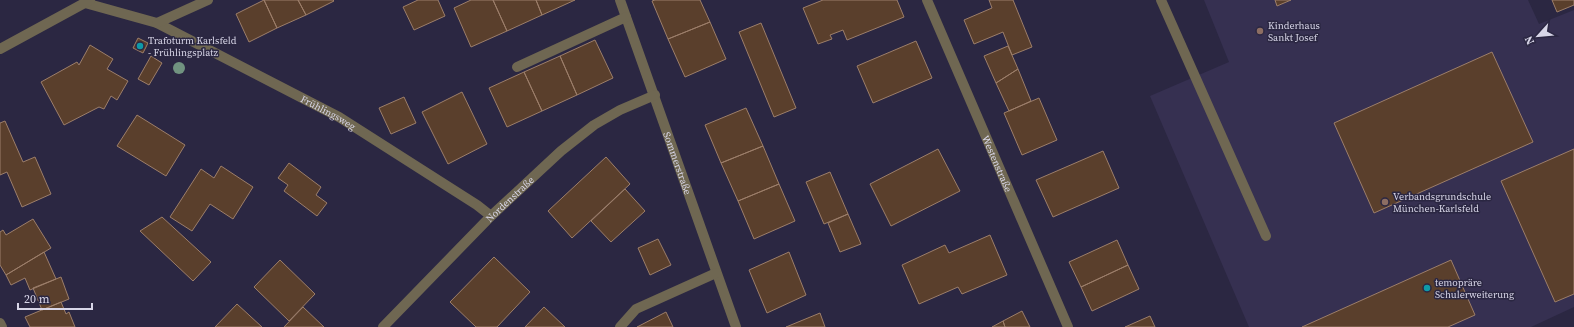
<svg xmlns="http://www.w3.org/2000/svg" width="1574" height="327" font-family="'Source Serif 4',serif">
  <rect width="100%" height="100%" fill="#2b2742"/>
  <path fill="#363051" d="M1204,0h324l11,24 35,-14v297l-43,20h-282l-99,-231 79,-34z"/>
  <path fill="#5a3f2c" stroke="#9c7e6a" d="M264,0h34l8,15 -29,13z
    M264,0l13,28 -28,14 -13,-28z
    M298,0h35l1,1 -28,14z
    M418,0h20l7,16 -31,14 -11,-23z
    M471,0h22l14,31 -36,16 -17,-39z
    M493,0h43l6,15 -35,16z
    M536,0h39l-33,15z
    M655,0h45l10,22 -42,17 -16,-38z
    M823,0h74l7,17 -57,23 -4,-10 -13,5 2,4 -14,5 -15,-36z
    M989,0h24l19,47 -20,8 -9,-23 -29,12 -10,-24 28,-12z
    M1275,0h16l-14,6z
    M1552,0h22v5l-17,7z
    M710,22l16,37 -41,18 -17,-38z
    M761,23l35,85 -22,9 -35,-85z
    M138,38l10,5 -5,10 -10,-5z
    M595,40l18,38 -36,17 -17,-39z
    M916,41l16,37 -59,25 -16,-37z
    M90,45l23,14 -6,10 21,12 -11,19 -6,-4 -7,13 -5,-2 -35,18 -23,-43 36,-20 2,3z
    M1008,46l10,23 -22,14 -12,-27z
    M1492,52l41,90 -159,71 -40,-90z
    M151,56l11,7 -13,22 -11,-6z
    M560,56l17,39 -35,16 -18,-39z
    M1018,69l13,32 -22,10 -13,-28z
    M524,72l18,39 -35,16 -18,-39z
    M462,92l25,52 -39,20 -26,-52z
    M404,97l12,26 -25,11 -12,-26z
    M1039,98l18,42 -35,15 -18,-42z
    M746,108l17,38 -42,17 -16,-38z
    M137,115l48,30 -19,31 -49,-30z
    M5,121l18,41 12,-5 16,37 -29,13 -15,-35 -7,3v-52z
    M763,146l16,38 -41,17 -17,-38z
    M938,149l22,42 -69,35 -21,-42z
    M1574,149v145l-19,8 -54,-121z
    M1103,151l16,37 -66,29 -17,-37z
    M606,157l24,27 -58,54 -24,-27z
    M289,163l32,24 -5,8 11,8 -10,13 -33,-25 4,-6 -10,-7z
    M221,166l32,21 -20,32 -23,-15 -18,27 -22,-14 31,-48 13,9z
    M830,172l18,42 -24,10 -18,-42z
    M779,184l16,37 -41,18 -16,-38z
    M625,189l20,22 -34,31 -20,-21z
    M848,214l13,30 -21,8 -12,-29z
    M162,217l49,45 -18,19 -53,-50z
    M33,219l18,29 -45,27 -6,-10v-33l3,-2 3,5z
    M990,235l17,40 -45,19 -4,-7 -39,17 -17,-39 43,-20 4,8z
    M658,239l13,26 -21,10 -12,-27z
    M1117,240l11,25 -47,22 -12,-25z
    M44,252l12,27 -26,11 -5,-12 -14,7 -5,-10z
    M789,252l17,43 -39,18 -18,-43z
    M494,257l36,35 -33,35h-21l-26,-25z
    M280,260l35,34 -26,27 -35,-34z
    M1451,260l24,55 -27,12h-146z
    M1128,265l11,24 -47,22 -11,-24z
    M61,277l8,22 -27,11 -9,-22z
    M61,302l5,12 3,-2 6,15h-45l-5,-10z
    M237,304l25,23h-47z
    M303,307l21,20h-40z
    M544,307l21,20h-40z
    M1022,311l8,16h-25l-2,-6z
    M666,312l7,15h-36z
    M820,313l5,14h-39z
    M1150,316l5,11h-30z
    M1003,321l2,6h-13z"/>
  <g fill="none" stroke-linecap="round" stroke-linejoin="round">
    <g stroke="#6f6752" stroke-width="10">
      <path id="s1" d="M620,0l116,327"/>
      <path id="s2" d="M927,0l141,327"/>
      <path d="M1161,0l105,236"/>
      <path id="s3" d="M85,3l72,20 182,94 138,88 14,11"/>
      <path d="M157,23l51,-23"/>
      <path d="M0,49l90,-49"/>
      <path d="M517,67l109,-50"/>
      <path d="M0,323l2,4"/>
      <path id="s4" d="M383,327l108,-111 70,-65 33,-26 26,-15 35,-15"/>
      <path d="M620,327l16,-18 80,-36"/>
    </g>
  </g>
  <circle fill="#719380" cx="179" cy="68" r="6"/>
  <g fill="#8d6e63" stroke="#2b2742" stroke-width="1.5">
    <circle cx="1260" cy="31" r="4"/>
    <circle cx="1385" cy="202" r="4"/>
  </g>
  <g fill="#0f9aa8" stroke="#2b2742" stroke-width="1.5">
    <circle cx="140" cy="46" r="4"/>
    <circle cx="1427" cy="288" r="4"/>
  </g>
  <g text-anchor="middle" stroke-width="3" stroke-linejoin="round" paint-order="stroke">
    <g font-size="10" fill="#d8d6e8" stroke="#2b2742" text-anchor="start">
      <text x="1268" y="29">Kinderhaus<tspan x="1268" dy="12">Sankt Josef</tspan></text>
      <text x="148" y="44">Trafoturm Karlsfeld<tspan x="148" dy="12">- Frühlingsplatz</tspan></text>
      <text x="1393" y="200">Verbandsgrundschule<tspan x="1393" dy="12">München-Karlsfeld</tspan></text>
      <text x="1435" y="286">temopräre<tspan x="1435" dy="12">Schulerweiterung</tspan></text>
    </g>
    <g font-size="10" fill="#d8d6e8" stroke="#2b2742">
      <text dy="4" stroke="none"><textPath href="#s3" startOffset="268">Frühlingsweg</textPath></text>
      <text dy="4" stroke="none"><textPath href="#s1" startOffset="173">Sommerstraße</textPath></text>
      <text dy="4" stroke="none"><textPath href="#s2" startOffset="178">Westenstraße</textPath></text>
      <text dy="4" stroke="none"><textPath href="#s4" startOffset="180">Nordenstraße</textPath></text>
    </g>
  </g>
  <g transform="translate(1538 36) rotate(243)" stroke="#2b2742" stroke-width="3" paint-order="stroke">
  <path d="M0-3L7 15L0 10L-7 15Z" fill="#d8d6e8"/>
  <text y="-6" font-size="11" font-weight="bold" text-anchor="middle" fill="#d8d6e8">N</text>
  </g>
  <path d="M18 303v6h74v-6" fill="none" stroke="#d8d6e8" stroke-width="2"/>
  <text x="24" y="303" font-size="12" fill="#d8d6e8" stroke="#2b2742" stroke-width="3" paint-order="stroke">20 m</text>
</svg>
